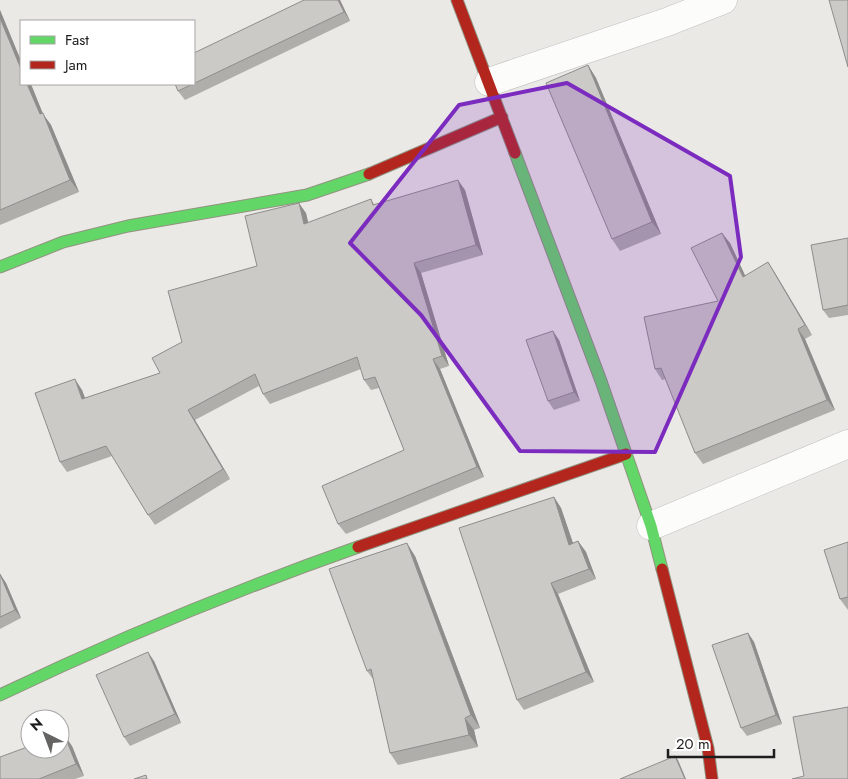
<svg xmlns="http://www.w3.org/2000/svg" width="848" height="779" font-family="Jost,sans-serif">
  <rect width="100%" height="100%" fill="#ebe9e6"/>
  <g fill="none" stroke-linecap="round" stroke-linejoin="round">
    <g stroke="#c1c0be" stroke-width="29">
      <path id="street" d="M489,82l178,-60 56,-22
        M651,526l197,-82"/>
    </g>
    <g stroke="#929380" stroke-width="13">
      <path id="fast" d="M515,153l86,228 50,145 11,43
        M0,267l63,-25 65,-16 179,-31 62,-21
        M0,695c117,-56 236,-105 358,-148"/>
    </g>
    <g stroke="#929380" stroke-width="13">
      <path id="jam" d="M457,0l58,153
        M369,174l133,-57
        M358,547l268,-93
        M662,569l46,179 4,31"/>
    </g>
    <use href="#street" stroke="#fcfcfb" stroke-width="28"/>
    <use href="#fast" stroke="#63d668" stroke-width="11"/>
    <use href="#jam" stroke="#b3261e" stroke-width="11"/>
  </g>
  <path fill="#afaeab" d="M304,0h36l10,21 -165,79 -7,-9z
    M0,10l43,104 8,11 28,67 -79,33z
    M588,65l8,13 65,156 -41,17 -8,-12z
    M465,190l18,65 -62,18 28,93 -9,3 44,108 -138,57 -8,-10 66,-74 -25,-62 -8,2 -7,-10 -3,-11 -91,35 -7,-10 -4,-8 -64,34 35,59 -75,46 -7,-10 -36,-59 -45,16 -7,-10 22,-72 3,8 75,-25 22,-31 75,-76 49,-53 2,10 63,-24 3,5z
    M848,238v77l-19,3 -6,-8z
    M730,243l15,33 23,-14 7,11 37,62 -7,4 30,71 -132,54 -8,-11 -29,-74 -4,1 -7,-11 63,-68z
    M559,340l21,61 -26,9 -6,-9z
    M554,497l7,11 12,35 5,-2 8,11 10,27 -38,15 36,88 -70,28 -7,-10z
    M848,542v68l-8,-11z
    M415,556l65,172 -6,2 4,17 -80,18 -8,-12 -17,-74 -6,-8z
    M0,574l6,9 15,35 -21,11z
    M748,633l6,9 28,82 -35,12 -6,-8z
    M154,661l27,62 -51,23 -6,-9z
    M72,746l12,30 -9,3h-75z"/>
  <path fill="#8f8d8b" d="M338,0h2l10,21 -6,-9z
    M0,10l21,51v8l-21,-51z
    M588,65l8,13 65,156 -9,-12z
    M27,84h4l12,30 8,11 28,67 -9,-12 -30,-66z
    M458,180l7,10 18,65 -7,-10z
    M299,203l7,10 5,21 -7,-10z
    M722,233l8,10 21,45 -8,-11z
    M768,262l7,11 37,62 -7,-10z
    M414,263l7,10 28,93 -7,-10z
    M798,329l7,10 30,71 -8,-10z
    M553,331l6,9 21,61 -6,-9z
    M433,359l7,10 44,108 -7,-10z
    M75,379l7,11 7,19 -7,-10z
    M188,410l7,10 35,59 -7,-10z
    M554,497l7,11 16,47 -8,-10z
    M578,541l8,11 10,27 -7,-10z
    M407,543l8,13 65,172 -9,-13z
    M0,574l6,9 15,35 -6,-8z
    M551,583l7,11 36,88 -8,-10z
    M748,633l6,9 28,82 -6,-9z
    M148,652l6,9 27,62 -6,-9z
    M465,718l9,12 4,17 -9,-12z
    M64,734l8,12 12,30 -8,-12z
    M675,756l3,4 8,19h-1z"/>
  <path fill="#cccac7" stroke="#8f8d8b" d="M304,0h34l6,12 -166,79 -3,-7h19v-31z
    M829,0h19v67z
    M0,18l21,51v15h6l13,30 3,-1 27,67 -70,30z
    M588,65l64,157 -40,17 -66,-156z
    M458,180l18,65 -62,18 28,93 -9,3 44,108 -139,57 -16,-38 82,-36 -29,-73 -11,3 -7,-23 -94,37 -8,-20 -67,36 35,59 -75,46 -42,-69 -46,16 -25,-69 40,-14 7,20 78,-26 -8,-15 30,-16 -14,-51 89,-25 -12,-50 54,-13 5,21 67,-25 2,6z
    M722,233l21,44 25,-15 37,63 -7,4 29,71 -132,53 -34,-85 -6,1 -11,-52 74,-16 -27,-53z
    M848,238v67l-25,5 -12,-65z
    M553,331l21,61 -26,9 -22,-61z
    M554,497l15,48 9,-4 11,28 -38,14 35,89 -69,28 -58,-172z
    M848,542v55l-8,2 -16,-49z
    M407,543l64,172 -6,3 4,17 -79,18 -19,-84 -4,2 -38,-102z
    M0,574l15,36 -15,7z
    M748,633l28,82 -35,13 -29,-83z
    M148,652l27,62 -51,23 -28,-62z
    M848,707v72h-56l12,-3 -11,-59z
    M64,734l12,30 -37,15h-39v-22l30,-11v3h30v-13z
    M675,756l10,23h-65z
    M146,775l1,4h-13z"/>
  <path fill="#7b2cbf" fill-opacity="0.2" stroke="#7b2cbf" stroke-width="4" stroke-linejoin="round" d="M567,83l163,93 11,81 -86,195 -135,-1 -99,-136 -71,-72 109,-138z"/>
  <rect x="20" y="20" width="175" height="65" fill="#ffffff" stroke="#a5a5a5"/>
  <rect x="30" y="36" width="25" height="8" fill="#63d668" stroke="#a5a5a5"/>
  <text x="65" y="45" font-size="15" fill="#1d1d1d">Fast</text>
  <rect x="30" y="61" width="25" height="8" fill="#b3261e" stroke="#a5a5a5"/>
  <text x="65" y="70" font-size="15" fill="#1d1d1d">Jam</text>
  <g transform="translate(45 734) rotate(318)"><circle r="24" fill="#ffffff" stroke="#a5a5a5"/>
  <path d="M0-4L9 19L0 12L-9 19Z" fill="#656463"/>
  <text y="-8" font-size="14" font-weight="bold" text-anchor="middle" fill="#1d1d1d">N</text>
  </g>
  <path d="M668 749v8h106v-8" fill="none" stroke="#1d1d1d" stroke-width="2.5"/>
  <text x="676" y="749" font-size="15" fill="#1d1d1d" stroke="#ffffff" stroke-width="4" paint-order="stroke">20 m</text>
</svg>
